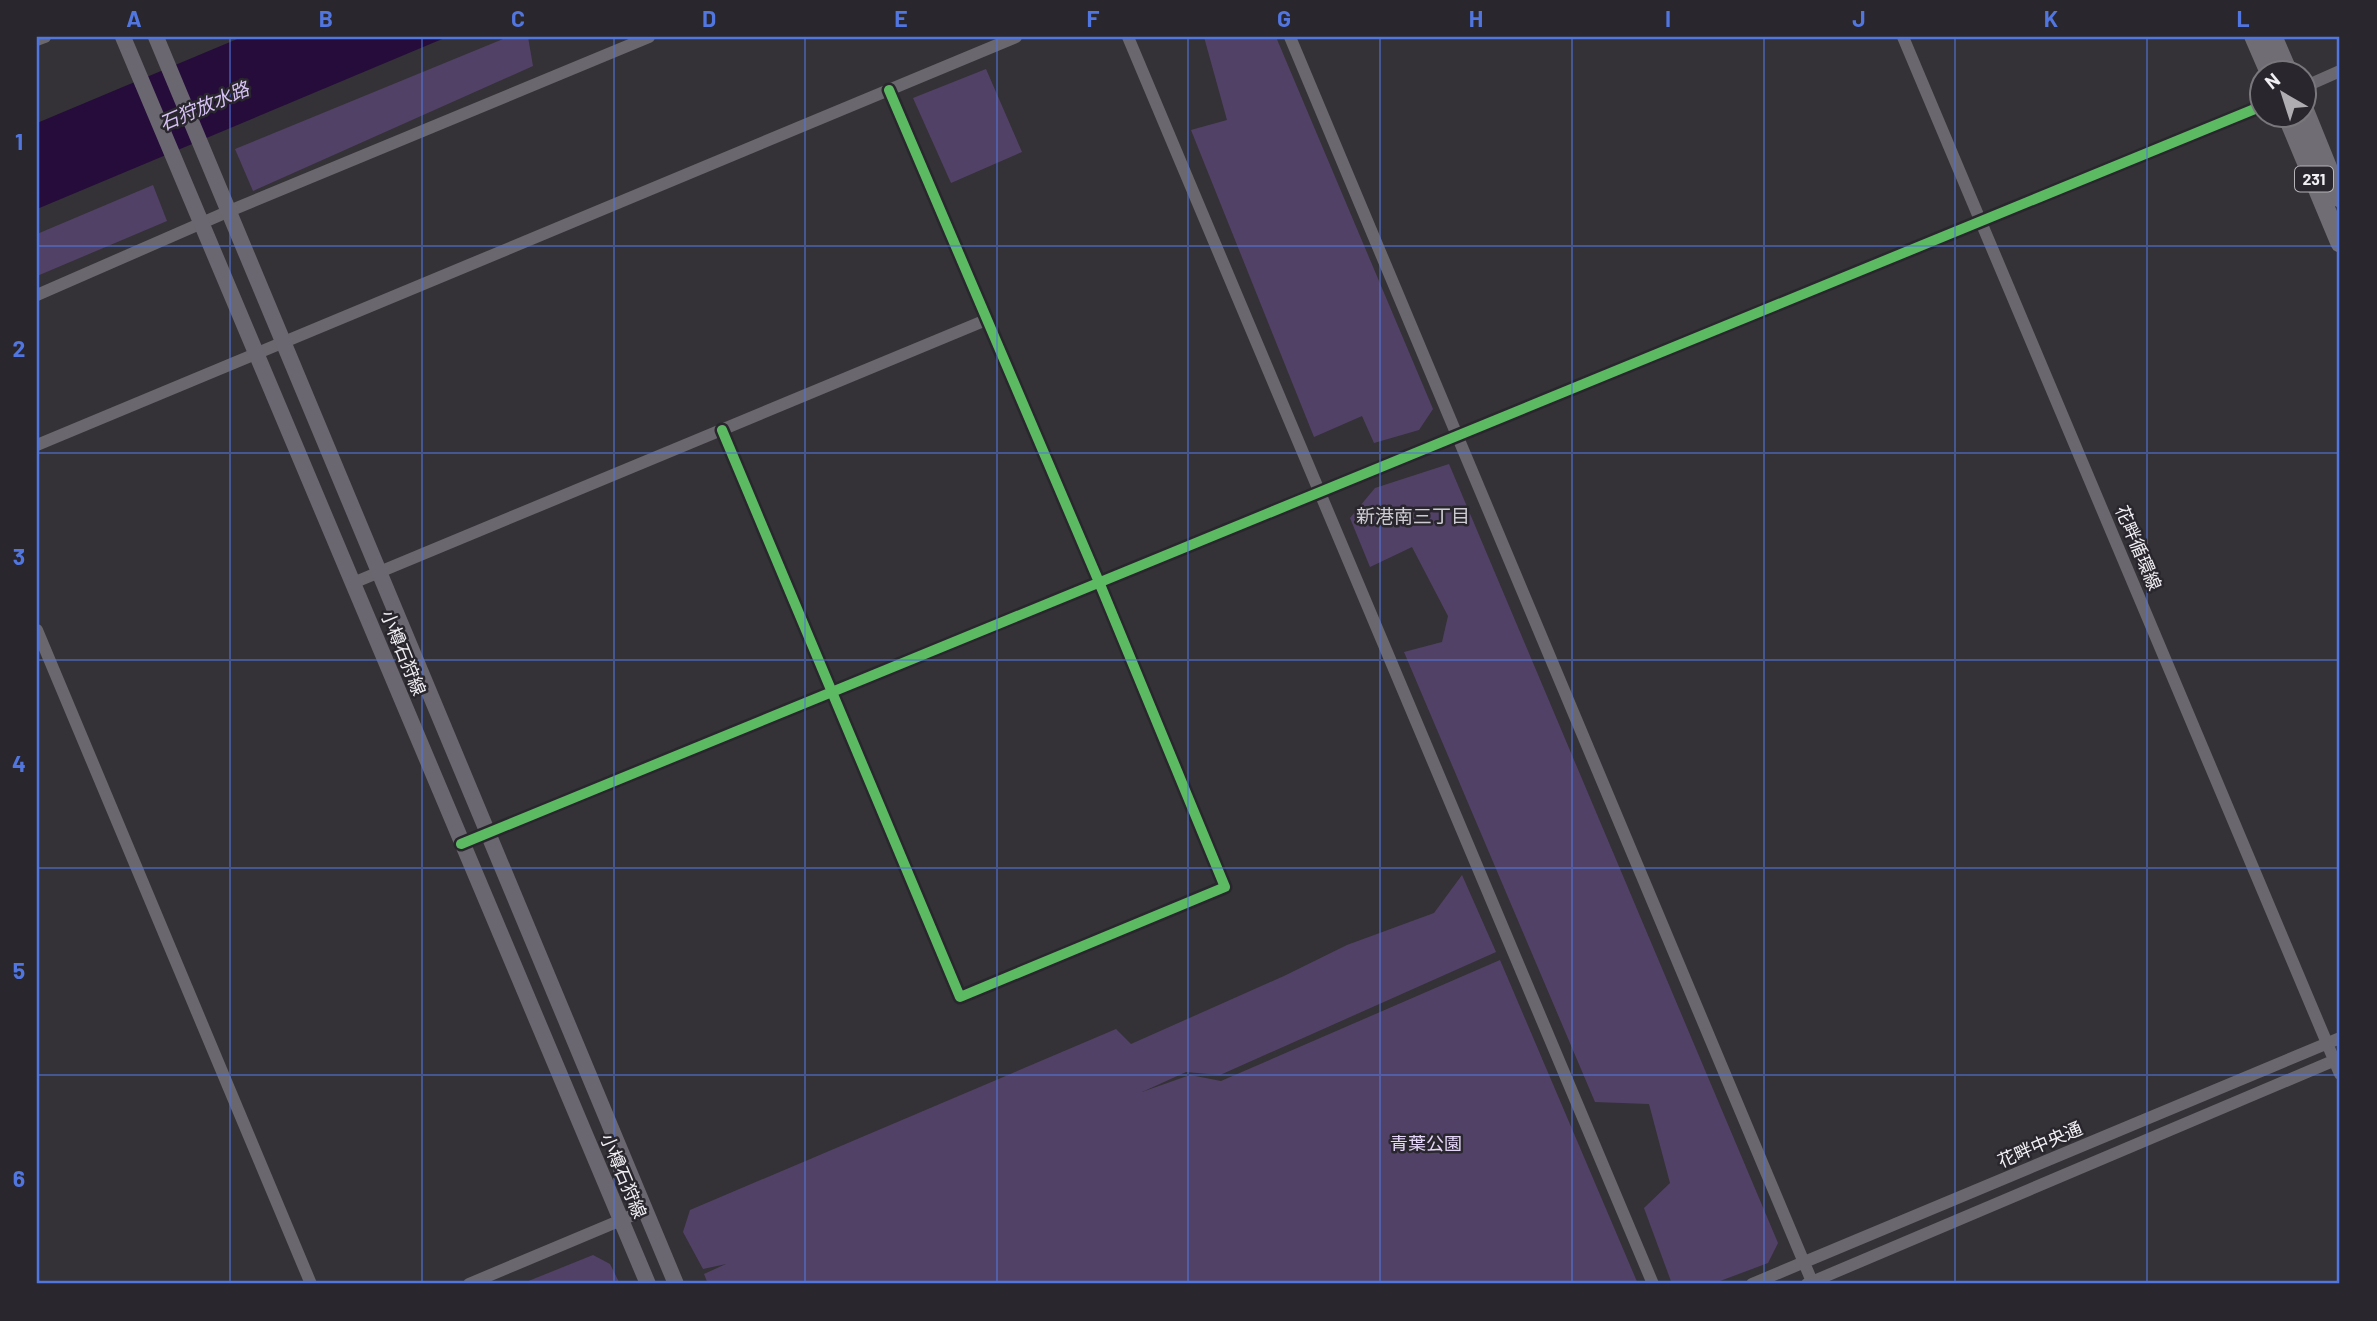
<svg xmlns="http://www.w3.org/2000/svg" width="2377" height="1321" font-family="Barlow,'Noto Sans JP',sans-serif">
  <rect width="100%" height="100%" fill="#343236"/>
  <path fill="#524167" d="M508,37h20l5,29 -280,125 -18,-42z
    M1204,37h72l157,372 -14,21 -45,13 -12,-27 -48,21 -123,-307 36,-10z
    M986,69l36,83 -71,31 -38,-85z
    M153,185l14,36 -130,55v-42z
    M1449,464l329,779 -10,20 -56,21h-40l-28,-76 26,-25 -21,-79 -54,-2 -191,-450 38,-10 6,-26 -36,-69 -42,20 -20,-49 25,-30z
    M1462,875l34,77 -276,123 -34,-3 -44,20 48,-17 31,6 279,-121 138,324h-930l-4,-10 22,-10 -23,5 -20,-37 7,-22 426,-181 15,15 153,-68 63,-31 87,-32z
    M593,1255l17,9 10,20h-99z"/>
  <path fill="#250c3b" d="M242,37h205l-410,172v-86z"/>
  <g fill="none" stroke-linecap="round" stroke-linejoin="round">
    <path stroke="#6a676e" stroke-width="12" d="M1128,37l525,1247
      M1290,37l523,1247
      M1903,37l437,1037
      M37,40l8,-3
      M2304,87l36,-16
      M37,295l190,-83 422,-175
      M722,430l238,567 265,-110 -126,-305 -210,-492
      M37,445l979,-408
      M353,583l633,-263
      M37,630l274,654
      M461,844l1801,-738
      M469,1284l176,-74
      M1752,1284l588,-246
      M1807,1284l533,-226"/>
    <path stroke="#6b6770" stroke-width="16" d="M123,37l525,1247
      M156,37l520,1247"/>
    <path stroke="#706d74" stroke-width="19" d="M2254,37l16,37
      M2273,37l16,37
      M2304,109l36,89
      M2287,116l53,127"/>
    <g stroke="#29272d" stroke-width="15">
      <path id="cycleway" d="M722,430l238,567 265,-110 -126,-305 -210,-492
        M461,844l1801,-738"/>
    </g>
    <use href="#cycleway" stroke="#5cba63" stroke-width="10"/>
  </g>
  <path fill="none" stroke="#5276df" stroke-width="2" stroke-opacity="0.55" d="M230,37v1247M422,37v1247M614,37v1247M805,37v1247M997,37v1247M1188,37v1247M1380,37v1247M1572,37v1247M1764,37v1247M1955,37v1247M2147,37v1247M37,246h2303M37,453h2303M37,660h2303M37,868h2303M37,1075h2303"/>
  <g text-anchor="middle" stroke-width="5" stroke-linejoin="round" paint-order="stroke">
    <rect fill="#29272d" stroke="#b5b3b8" stroke-width="2" x="2295" y="166.5" width="38" height="25" rx="5"/>
    <g font-size="16" font-weight="bold" fill="#f1eff3">
      <text x="2314" y="185">231</text>
    </g>
    <g font-size="18" fill="#f1eff3" stroke="#29272d">
      <text transform="translate(2138 548) rotate(67)" y="6">花畔循環線</text>
      <text transform="translate(403 653) rotate(68)" y="6">小樽石狩線</text>
      <text transform="translate(2040 1145) rotate(-23)" y="6">花畔中央通</text>
      <text transform="translate(623 1176) rotate(67)" y="6">小樽石狩線</text>
    </g>
    <g font-size="18" fill="#e6d7fa" stroke="#29272d">
      <text x="1426" y="1150">青葉公園</text>
    </g>
    <g font-size="19" font-style="italic" fill="#d7c2f5" stroke="#29272d">
      <text transform="translate(204 106) rotate(-23)" y="7">石狩放水路</text>
    </g>
    <g font-size="19" fill="#cecbd3" stroke="#29272d">
      <text x="1413" y="523">新港南三丁目</text>
    </g>
  </g>
  <rect width="2377" height="1321" fill="none" stroke="#29272d" stroke-width="77"/>
  <g transform="translate(2283 94) rotate(321)"><circle r="33" fill="#29272d" stroke="#79777c" stroke-width="2"/>
  <path d="M0-5L12 26L0 18L-12 26Z" fill="#afadb1"/>
  <text y="-10" font-size="19" font-weight="bold" text-anchor="middle" fill="#f1eff3">N</text>
  </g>
  <rect x="38" y="38" width="2300" height="1244" fill="none" stroke="#5276df" stroke-width="2.5"/>
  <g font-size="23" text-anchor="middle" font-weight="bold" fill="#5276df">
    <text x="134" y="27">A</text>
    <text x="326" y="27">B</text>
    <text x="518" y="27">C</text>
    <text x="709" y="27">D</text>
    <text x="901" y="27">E</text>
    <text x="1093" y="27">F</text>
    <text x="1284" y="27">G</text>
    <text x="1476" y="27">H</text>
    <text x="1668" y="27">I</text>
    <text x="1859" y="27">J</text>
    <text x="2051" y="27">K</text>
    <text x="2243" y="27">L</text>
    <text x="19" y="150">1</text>
    <text x="19" y="357">2</text>
    <text x="19" y="565">3</text>
    <text x="19" y="772">4</text>
    <text x="19" y="979">5</text>
    <text x="19" y="1187">6</text>
  </g>
</svg>
